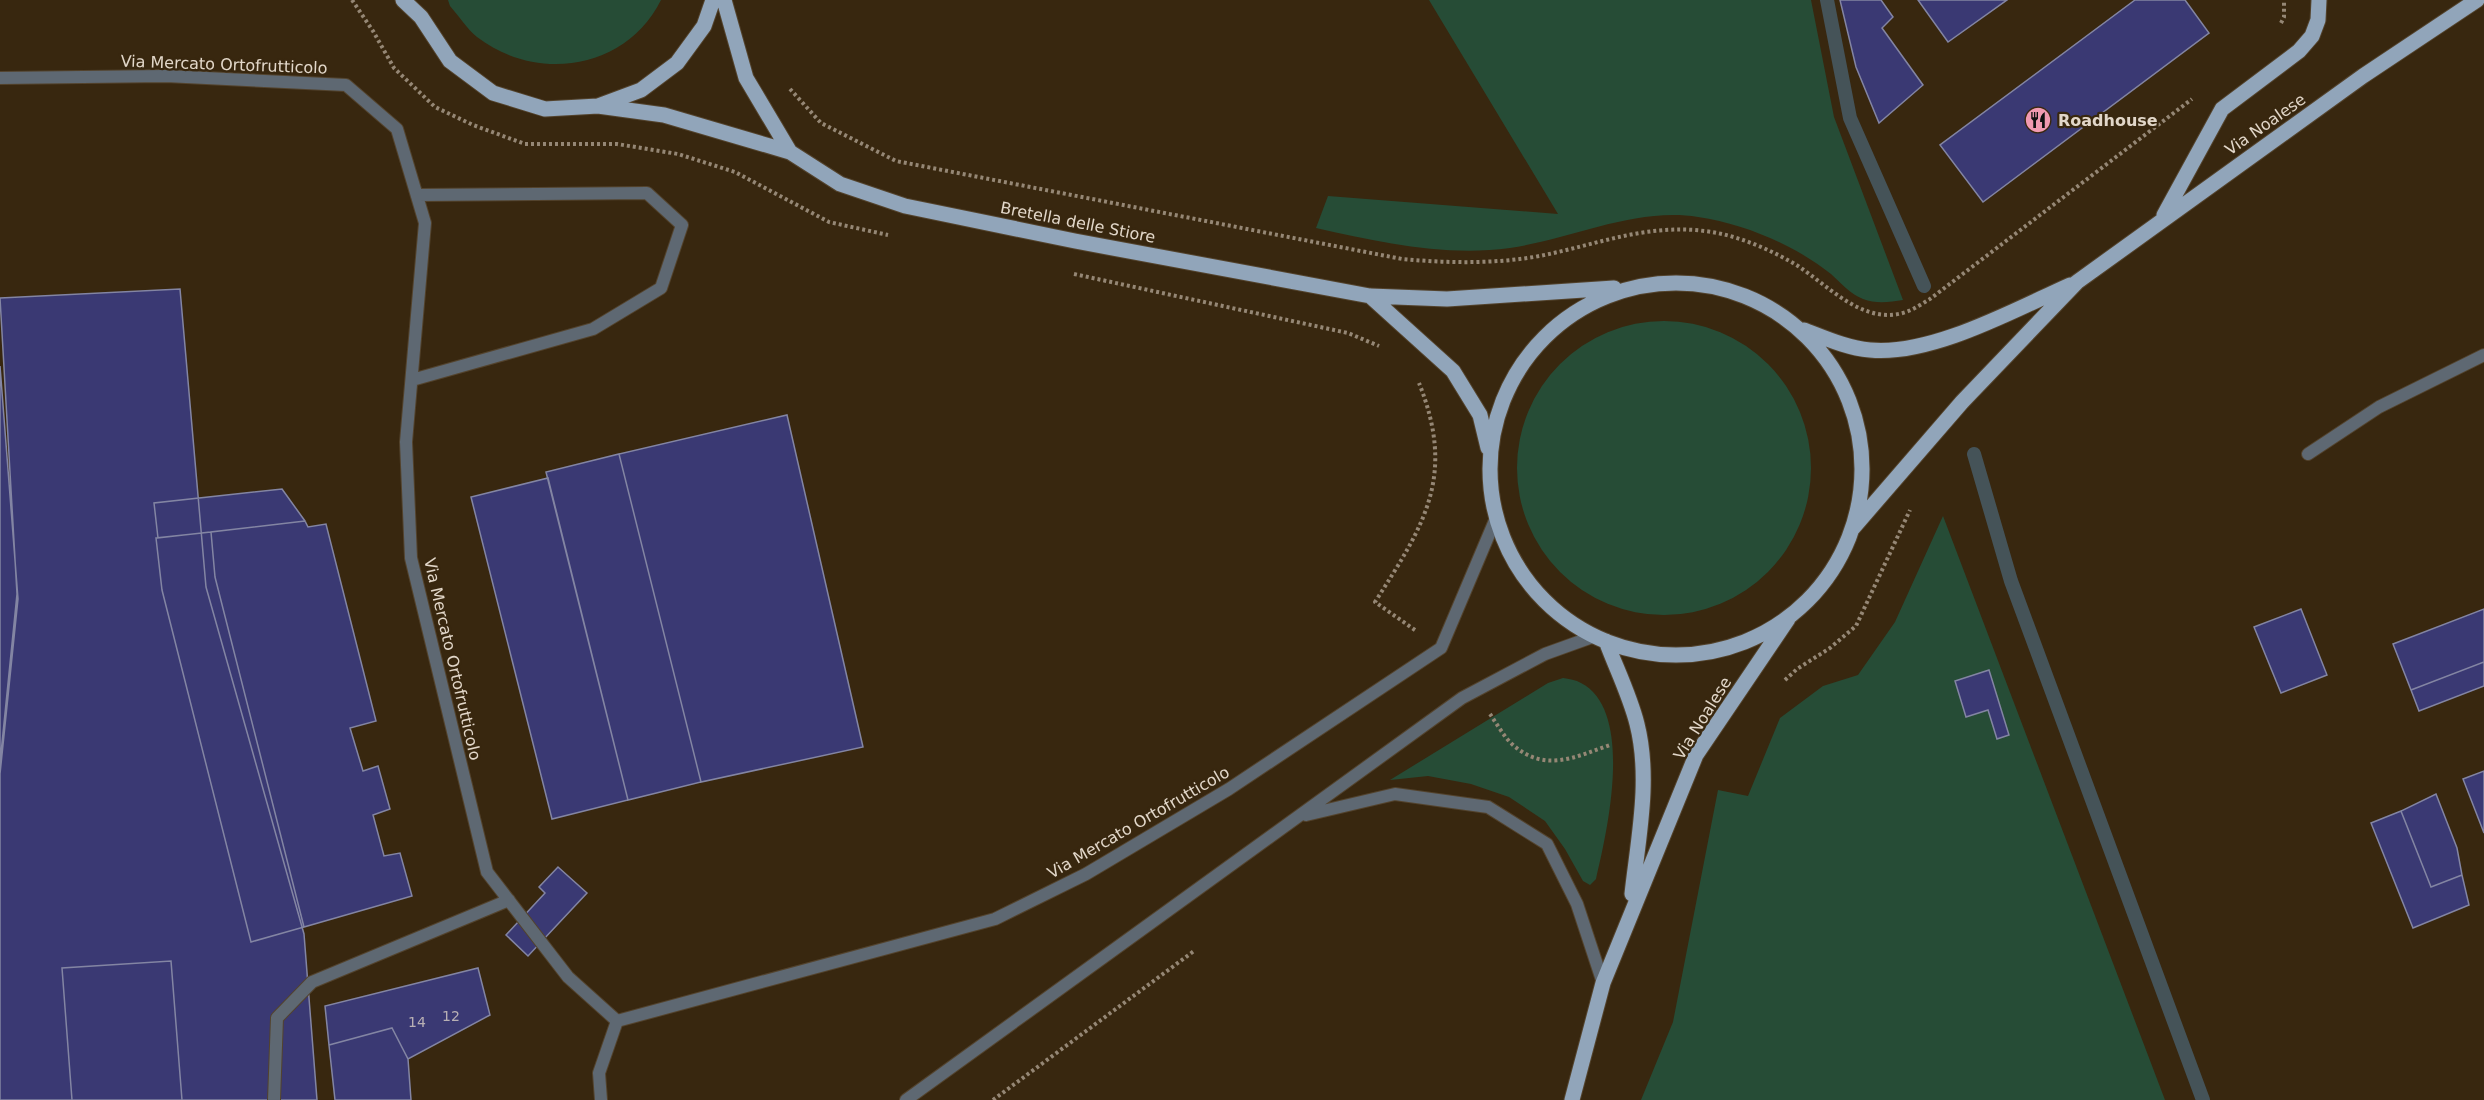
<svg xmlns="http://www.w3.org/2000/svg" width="2484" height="1100" font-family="'DejaVu Sans',sans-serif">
  <rect width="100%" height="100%" fill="#38270f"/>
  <path fill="#264c36" d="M448,0h213c-35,70 -124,83 -184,37 -10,-8 -18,-21 -27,-31z
    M1429,0h382l23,117 69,183c-13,2 -27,4 -40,-1 -13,-5 -22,-16 -32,-25 -13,-10 -28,-20 -42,-27 -29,-15 -59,-25 -91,-30 -63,-10 -126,22 -188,31 -65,9 -131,-6 -194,-20l12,-32 230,18z
    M1517 468a147 147 0 1 1 294 0a147 147 0 1 1-294 0Z
    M1943,516l222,584h-524l32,-78 45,-232 30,6 32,-78 43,-32 35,-11 37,-53z
    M1563,678c6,1 13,2 18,5 54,28 26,149 15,196l-6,6 -7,-4 -18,-32 -20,-28 -36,-24 -38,-13 -43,-8 -38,4 158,-97z"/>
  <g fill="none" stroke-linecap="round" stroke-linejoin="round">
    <path stroke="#455358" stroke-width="14" d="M1827,0l23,118 74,168
      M1974,454l37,127 192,519"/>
  </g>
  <path fill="#3a3973" stroke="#8385a3" stroke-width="1.5" d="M1840,0h41l12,17 -11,11 41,57 -44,38 -23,-56z
    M1918,0h89l-59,42z
    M2135,0h50l24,33 -226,169 -43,-57z
    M180,289l26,298 98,347 13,166h-317v-337l17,-169 -17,-296z
    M0,366l18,233 -18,175z
    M787,415l76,332 -162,35 -82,-328z
    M619,454l82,328 -73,18 -82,-328z
    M548,478l80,322 -76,19 -81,-322z
    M282,489l23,32 -147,17 -4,-35z
    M305,521l3,6 18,-3 50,197 -26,7 13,43 15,-5 12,43 -17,6 11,41 16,-3 12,43 -108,31 -89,-350 -4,-45z
    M211,532l4,45 89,350 -53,15 -89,-352 -6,-52z
    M2301,609l26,66 -46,18 -27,-66z
    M2484,609v53l-73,28 -18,-46z
    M2484,662v24l-65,25 -8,-21z
    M1989,670l20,65 -12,4 -9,-29 -22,7 -11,-36z
    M2484,771v62l-21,-54z
    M2436,794l21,54 5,27 -31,12 -30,-76z
    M2401,811l30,76 31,-12 7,30 -56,23 -42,-105z
    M558,867l29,26 -59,63 -22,-21 39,-42 -6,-6z
    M171,961l11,139h-110l-10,-132z
    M478,968l12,47 -82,44 -16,-31 -63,17 -4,-39z
    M392,1028l16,31 3,41h-76l-6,-55z"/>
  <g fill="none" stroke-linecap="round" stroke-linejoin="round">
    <g stroke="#53432d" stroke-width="14">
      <path id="service" d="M0,78l166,-2 180,9 51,44 28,94 -19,219 5,116 76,314 81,105 49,44
        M412,380l181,-51 68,-41 21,-63 -35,-32 -230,2
        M2308,454l71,-47 105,-52
        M274,1100l3,-82 35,-36 197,-82"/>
    </g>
    <g stroke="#53432d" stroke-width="14">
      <path id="minor" d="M1306,815l89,-21 93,13 59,37 30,60 26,79
        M601,1100l-2,-27 18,-52 378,-102 91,-45 143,-85 212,-141 55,-130
        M906,1100l556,-402 83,-44 50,-18"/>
    </g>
    <g stroke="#53432d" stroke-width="17">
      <path id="primary" d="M403,0l18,17 29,44 43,32 52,16 53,-3 43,-16 36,-27 27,-37 9,-26
        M724,0l22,78 44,74
        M598,106l66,9 126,37 50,32 65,22 170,35 295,55 77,3 167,-11
        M2164,215l58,-106 77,-58 13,-15 6,-16 1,-20
        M1490 469a186 186 0 1 1 372 0a186 186 0 1 1-372 0Z
        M1370,296l83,75 27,44 8,33
        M1804,330c21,8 43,18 66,20 61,6 144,-40 200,-65
        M1853,528l109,-126 115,-120 286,-206 114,-76
        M1606,641c10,27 24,55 31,83 14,55 1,115 -5,170
        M1572,1100l31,-117 93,-228 92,-136"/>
    </g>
    <path stroke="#958775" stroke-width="4" stroke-dasharray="3 3" stroke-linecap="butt" d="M352,0l21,31 21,37 41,39 38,18 52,19h92l61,10 57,18 94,50 59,13
      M2281,23l3,-6v-17
      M790,89l31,34 75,38 506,98c44,4 89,5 132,-2 66,-12 119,-38 188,-23 26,6 53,18 76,32 32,21 66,60 108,46 9,-3 17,-9 24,-13l262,-200
      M1074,274l274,59 31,13
      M1415,630l-40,-28c50,-78 81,-126 44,-219
      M1785,680l12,-11 33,-21 26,-22 54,-116
      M1490,714c7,10 14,23 23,31 32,28 62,12 97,0
      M993,1100l201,-149"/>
    <use href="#service" stroke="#5e6872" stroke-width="12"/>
    <use href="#minor" stroke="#5e6872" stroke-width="12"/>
    <use href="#primary" stroke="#91a5ba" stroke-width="15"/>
  </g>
  <defs>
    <g id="restaurant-disc" transform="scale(1.35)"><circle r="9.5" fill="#f19ab1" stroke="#38270f"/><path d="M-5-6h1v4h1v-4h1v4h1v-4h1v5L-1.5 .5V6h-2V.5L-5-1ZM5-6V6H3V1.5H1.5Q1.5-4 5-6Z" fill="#111"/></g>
  </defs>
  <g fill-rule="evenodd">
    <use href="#restaurant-disc" x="2038" y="120"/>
  </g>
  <g text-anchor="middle" stroke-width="4.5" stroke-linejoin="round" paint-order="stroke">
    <g font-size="14" fill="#b8b0b4">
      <text x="451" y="1021">12</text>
      <text x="417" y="1027">14</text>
    </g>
    <g font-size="16" fill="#e2d7c9" stroke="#38270f">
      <text transform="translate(224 64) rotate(2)" y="6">Via Mercato Ortofrutticolo</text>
      <text transform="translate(2265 124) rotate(-35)" y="6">Via Noalese</text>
      <text transform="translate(1078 222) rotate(11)" y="6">Bretella delle Stiore</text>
      <text transform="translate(453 659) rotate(77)" y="6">Via Mercato Ortofrutticolo</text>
      <text transform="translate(1702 718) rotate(-58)" y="6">Via Noalese</text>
      <text transform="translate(1138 822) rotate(-30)" y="6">Via Mercato Ortofrutticolo</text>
    </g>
    <g font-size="16" font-weight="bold" fill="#e2d7c9" stroke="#38270f" text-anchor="start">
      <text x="2058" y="126">Roadhouse</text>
    </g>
  </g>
</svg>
